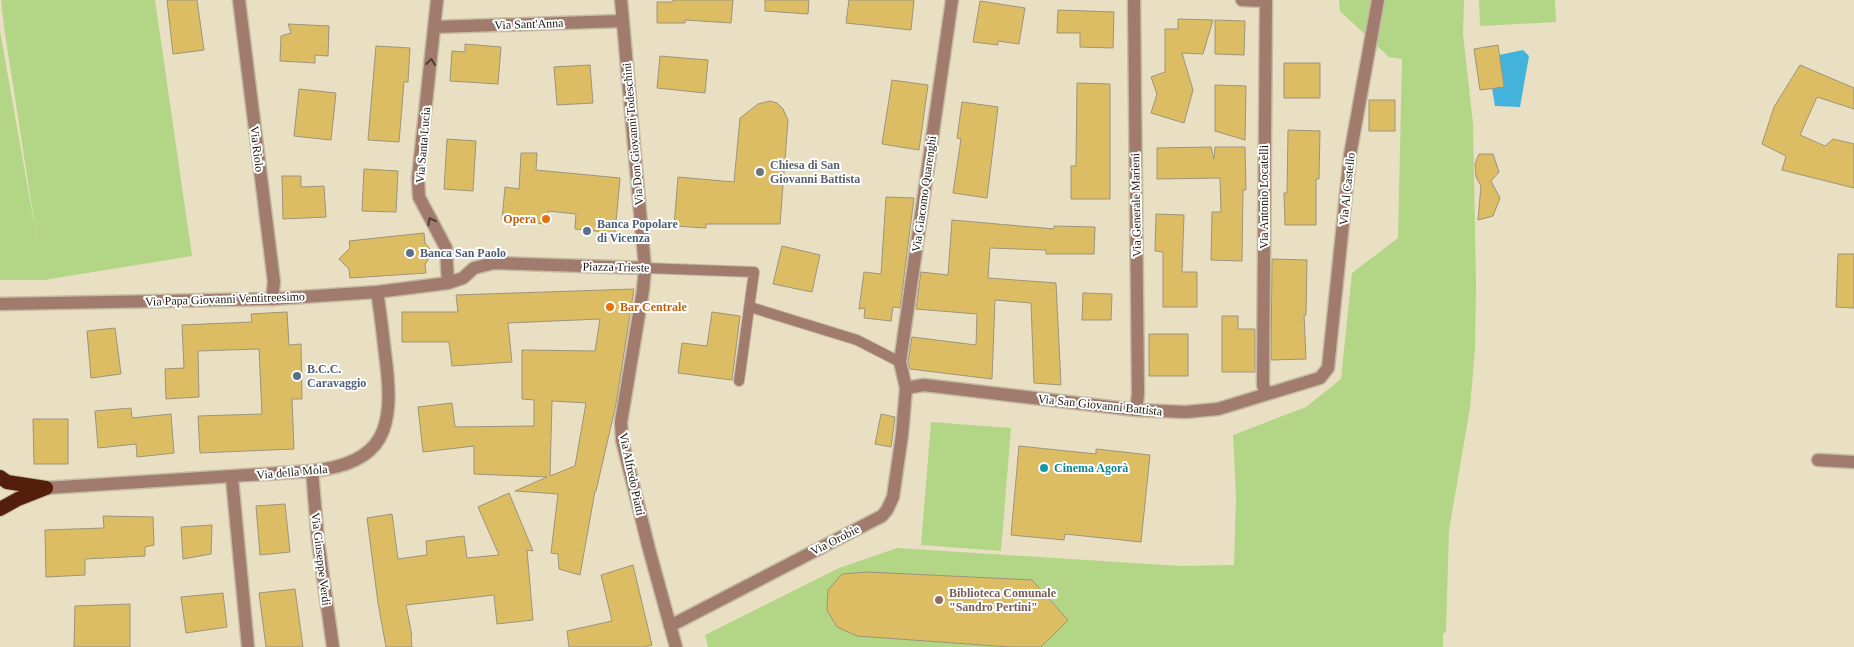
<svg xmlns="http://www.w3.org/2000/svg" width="1854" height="647" font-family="Georgia,serif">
  <rect width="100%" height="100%" fill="#e9dfc3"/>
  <path fill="#b2d685" d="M1,0h154l37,256 -148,24h-44v-249l37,209 -33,-213z
    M1339,0h125l-1,34 10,89 3,162 -1,64 -5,59 -21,122 -3,101 -3,3v13h-735l-3,-12 134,-67 58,-20 284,18 53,-1 2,-69 -3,-61 73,-28 35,-28 11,-106 46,-35 4,-179 -13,-2 -49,-46z
    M1479,0h76l1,22 -76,4z
    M931,422l80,6 -10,123 -80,-6z"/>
  <path fill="#43b3db" d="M1523,50l6,6 -9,51 -25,-1 -3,-18 12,-2 -5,-31z"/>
  <path fill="#ddbd64" stroke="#9d947a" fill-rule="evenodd" d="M167,0h30l7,50 -31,4z
    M673,0h60l-2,23 -46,-3v3h-28v-21h16z
    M765,0h44l-1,14 -43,-3z
    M849,0h65l-3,30 -65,-7z
    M980,1l45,7 -6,36 -21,-3v4l-25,-3z
    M1058,10l56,2 -1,36 -33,-1v-14h-23z
    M1178,19l35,1 -10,34 -21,-1 11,37 -9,33 -33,-10 6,-19 -6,-17 14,-5v-43h13z
    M1215,20l30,1 -1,34 -29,-1z
    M288,24l41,2 -1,30 -13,-1v8l-35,-2 1,-25 10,-3z
    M465,44l36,3 -3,37 -48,-3 2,-30 13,1z
    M1498,45l6,42 -24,3 -6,-41z
    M376,46l34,2 -2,34h-4l-5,60 -31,-2z
    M660,56l48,4 -3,33 -48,-5z
    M1284,63h36v35h-36z
    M590,65l3,38 -36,2 -3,-38z
    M1800,65l54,23v21l-37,-12 -17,38 25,11 8,-7 21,5v44l-72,-18 4,-14 -24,-12 12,-37z
    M892,80l36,5 -9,65 -37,-6z
    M1077,83l33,1v115h-39v-33h5z
    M1215,85l31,1 -1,54 -30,-9z
    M299,89l37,4 -5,47 -37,-4z
    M1369,100h26v31h-26z
    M770,101l7,2 6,6 5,11 -8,104h-74v4l-32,-2 4,-49 56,5 6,-64 18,-14z
    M962,102l36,5 -11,91 -34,-5 8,-54 -4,-1z
    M1288,130l32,1 -1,48h-3v46h-31l-1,-32h3z
    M447,139l29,2 -3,50 -29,-2z
    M1211,147l3,12 1,-12h30l1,43h-3l-1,71 -31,-1 1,-48h9l-1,-34 -63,1v-31z
    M521,153h16l-1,17 84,8 -5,55 -40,-4 1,-15 -28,-3 -1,13 -45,-4 3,-33 14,2z
    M1479,154h14l6,18 -8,9 9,17 -7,18 -15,4 3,-34 -5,-9 -1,-13z
    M364,169l34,2 -2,41 -34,-1z
    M282,176h19v11l23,-1 2,31 -43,2z
    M886,197l28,1 -14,110 -7,-1 -2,14 -27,-3 1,-10 -6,1 5,-37 17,2z
    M1156,214l28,1 -2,57h15v35h-34v-55l-8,-1z
    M952,220l102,9v-3l41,1 -1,27h-48v-4l-56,-2 -2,30 68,5 5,102 -27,-2 -3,-80 -36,-3 -3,79 -82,-10 -2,-7 4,-25 64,8 1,-31 -61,-5 5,-37 27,3z
    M424,233l1,10 8,10 -8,11 1,9 -76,5 -1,-9 -10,-10 11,-11 -1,-7z
    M782,246l38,9 -8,37 -39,-8z
    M1838,254h16v54l-18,-1z
    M1272,259l35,1 -1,55h-2l2,44 -35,1z
    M634,289l-18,115 -20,87h-1l-15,84 -21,-6 -1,-15 -7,-1 7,-59 -43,-3 32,-14 -73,-3v-28l-51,6 -5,-45 34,-4 3,24 79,-1v-26l-12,-1v-49l73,1 5,-32 -92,4 4,39 -60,4 -3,-24h-47v-30h56l-2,-17zM552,401l34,2 -11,63 -25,10z
    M1083,293l29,1 -1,26h-29z
    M287,312l2,33 12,-1 1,55h-10l2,50 -94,4 -2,-37 64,-2 -3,-65 -61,2 1,46 -33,2 -1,-30 19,-1 -2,-43 70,-3 -1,-8z
    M712,312l28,4 -8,64 -54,-7 4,-30 25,3z
    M1222,316h16v13h17v43h-33z
    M115,328l6,46 -30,4 -4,-47z
    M1149,334h39v42h-39z
    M131,408l1,10 39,-4 3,39 -37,4 -1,-13 -38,4 -3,-37z
    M881,414l14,3 -4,30 -16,-3z
    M33,419h35v45h-34z
    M1019,446l77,8v-5l54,6 -9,87 -76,-8 -1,6 -53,-5z
    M509,493l24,58 -6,-1 6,70 -36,4 -3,-29 -88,10 6,31 -1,1 1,10h-26l-8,-44 -11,-85 25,-4 6,45 29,-4 -1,-14 38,-5 3,22 32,-3 -21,-48z
    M285,504l5,48 -30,3 -4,-49z
    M103,516l50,1 1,28 -9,2v9l-60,3v16l-39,2 -1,-47 59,-2z
    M212,525l-1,29 -28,5 -2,-32z
    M633,565l19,80 -8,2h-75l-2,-16 45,-10 -11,-46z
    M868,572l164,8 36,40 -27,27h-31l-153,-11 -20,-9 -10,-17 1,-20 14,-16z
    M295,589l8,58h-37l-7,-54z
    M223,593l4,34 -41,6 -5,-36z
    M130,604v43h-56l1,-41z"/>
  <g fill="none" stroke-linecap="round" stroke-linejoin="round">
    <g stroke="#c4bba2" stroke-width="12">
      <path id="pedestrian" d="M645,268l109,4 -15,109
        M750,307l107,33 43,22"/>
    </g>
    <g stroke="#c4bba2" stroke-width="15">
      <path id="minor" d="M239,0l35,282 -2,17
        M437,0l-19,178 1,19 27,51 2,35
        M621,0l24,268
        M1134,0l4,394 -2,16
        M1242,0l24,1
        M435,27l187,-6
        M906,388l18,-3 212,25 50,2 32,-3 102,-31 8,-10 22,-213 28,-155
        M1265,394l-2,-10 3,-384
        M1818,460l36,2
        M312,471l6,70 15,106
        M232,478l16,169
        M670,626l212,-110 5,-6 6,-13 9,-62 4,-47 -6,-26 52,-362"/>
    </g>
    <g stroke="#c4bba2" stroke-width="15">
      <path id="tertiary" d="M0,304l272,-5 105,-7 71,-9 15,-5 11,-10 20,-5 151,5 -2,22 -22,132 1,18 27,109 27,98
        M46,488l266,-17c74,-8 82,-44 74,-110 -3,-23 -5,-46 -9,-69"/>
    </g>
    <g stroke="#c4bba2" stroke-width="16">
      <path id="trunk" d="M0,477l7,5 39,6
        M0,509l18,-10 28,-11"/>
    </g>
    <use href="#pedestrian" stroke="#a17b6e" stroke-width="10"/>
    <use href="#minor" stroke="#a17b6e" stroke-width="12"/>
    <use href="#tertiary" stroke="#a17b6e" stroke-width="12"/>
    <use href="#trunk" stroke="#531f0c" stroke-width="14"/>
  </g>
  <defs><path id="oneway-chevron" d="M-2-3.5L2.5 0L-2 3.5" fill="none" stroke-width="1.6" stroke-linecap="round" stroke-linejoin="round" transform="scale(1.25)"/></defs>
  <g stroke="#503f34">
    <use href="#oneway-chevron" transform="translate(431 62) rotate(-84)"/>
    <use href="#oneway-chevron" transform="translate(431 221) rotate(-119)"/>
  </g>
  <circle fill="#6b7280" stroke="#fff" stroke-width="2" cx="760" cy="172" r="5"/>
  <g fill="#e8710a" stroke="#fff" stroke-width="2">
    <circle cx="546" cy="219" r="5"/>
    <circle cx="610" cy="307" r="5"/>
  </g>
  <g fill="#5c6f8a" stroke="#fff" stroke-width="2">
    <circle cx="587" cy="231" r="5"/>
    <circle cx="410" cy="253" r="5"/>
    <circle cx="297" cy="376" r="5"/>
  </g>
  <circle fill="#0f9aa8" stroke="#fff" stroke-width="2" cx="1044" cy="468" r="5"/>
  <circle fill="#8d6e63" stroke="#fff" stroke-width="2" cx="939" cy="600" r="5"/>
  <g text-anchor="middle" stroke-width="4" stroke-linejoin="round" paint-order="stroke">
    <g font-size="12" fill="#1a170d" stroke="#fff">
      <text transform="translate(529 24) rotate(-2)" y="4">Via Sant'Anna</text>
      <text transform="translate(633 134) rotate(-95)" y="4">Via Don Giovanni Todeschini</text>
      <text transform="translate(423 145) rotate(-85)" y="4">Via Santa Lucia</text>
      <text transform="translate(257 149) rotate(83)" y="4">Via Riolo</text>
      <text transform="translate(1347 189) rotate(-84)" y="4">Via Al Castello</text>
      <text transform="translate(924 194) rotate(-82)" y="4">Via Giacomo Quarenghi</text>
      <text transform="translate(1264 197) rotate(-90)" y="4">Via Antonio Locatelli</text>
      <text transform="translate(1136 205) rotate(-91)" y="4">Via Generale Marieni</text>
      <text transform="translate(616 267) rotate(1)" y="4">Piazza Trieste</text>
      <text transform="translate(225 299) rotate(-2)" y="4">Via Papa Giovanni Ventitreesimo</text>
      <text transform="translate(1100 405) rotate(6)" y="4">Via San Giovanni Battista</text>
      <text transform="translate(292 472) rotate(-5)" y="4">Via della Mola</text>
      <text transform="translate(632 474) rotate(78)" y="4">Via Alfredo Piatti</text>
      <text transform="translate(835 540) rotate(-27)" y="4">Via Orobie</text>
      <text transform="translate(321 559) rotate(83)" y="4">Via Giuseppe Verdi</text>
    </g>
    <g font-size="12" font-weight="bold" fill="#5b616d" stroke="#fff" text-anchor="start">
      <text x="770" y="169">Chiesa di San<tspan x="770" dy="14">Giovanni Battista</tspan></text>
    </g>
    <g font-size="12" font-weight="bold" fill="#c56008" stroke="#fff" text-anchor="end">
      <text x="536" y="223">Opera</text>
      <text x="620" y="311" text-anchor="start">Bar Centrale</text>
    </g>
    <g font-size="12" font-weight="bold" fill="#4e5e75" stroke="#fff" text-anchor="start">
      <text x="597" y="228">Banca Popolare<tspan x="597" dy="14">di Vicenza</tspan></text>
      <text x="420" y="257">Banca San Paolo</text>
      <text x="307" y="373">B.C.C.<tspan x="307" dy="14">Caravaggio</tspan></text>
    </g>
    <g font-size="12" font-weight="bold" fill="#0d838f" stroke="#fff" text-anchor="start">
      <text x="1054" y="472">Cinema Agorà</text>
    </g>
    <g font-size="12" font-weight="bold" fill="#785e54" stroke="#fff" text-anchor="start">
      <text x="949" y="597">Biblioteca Comunale<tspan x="949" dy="14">"Sandro Pertini"</tspan></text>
    </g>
  </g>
</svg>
